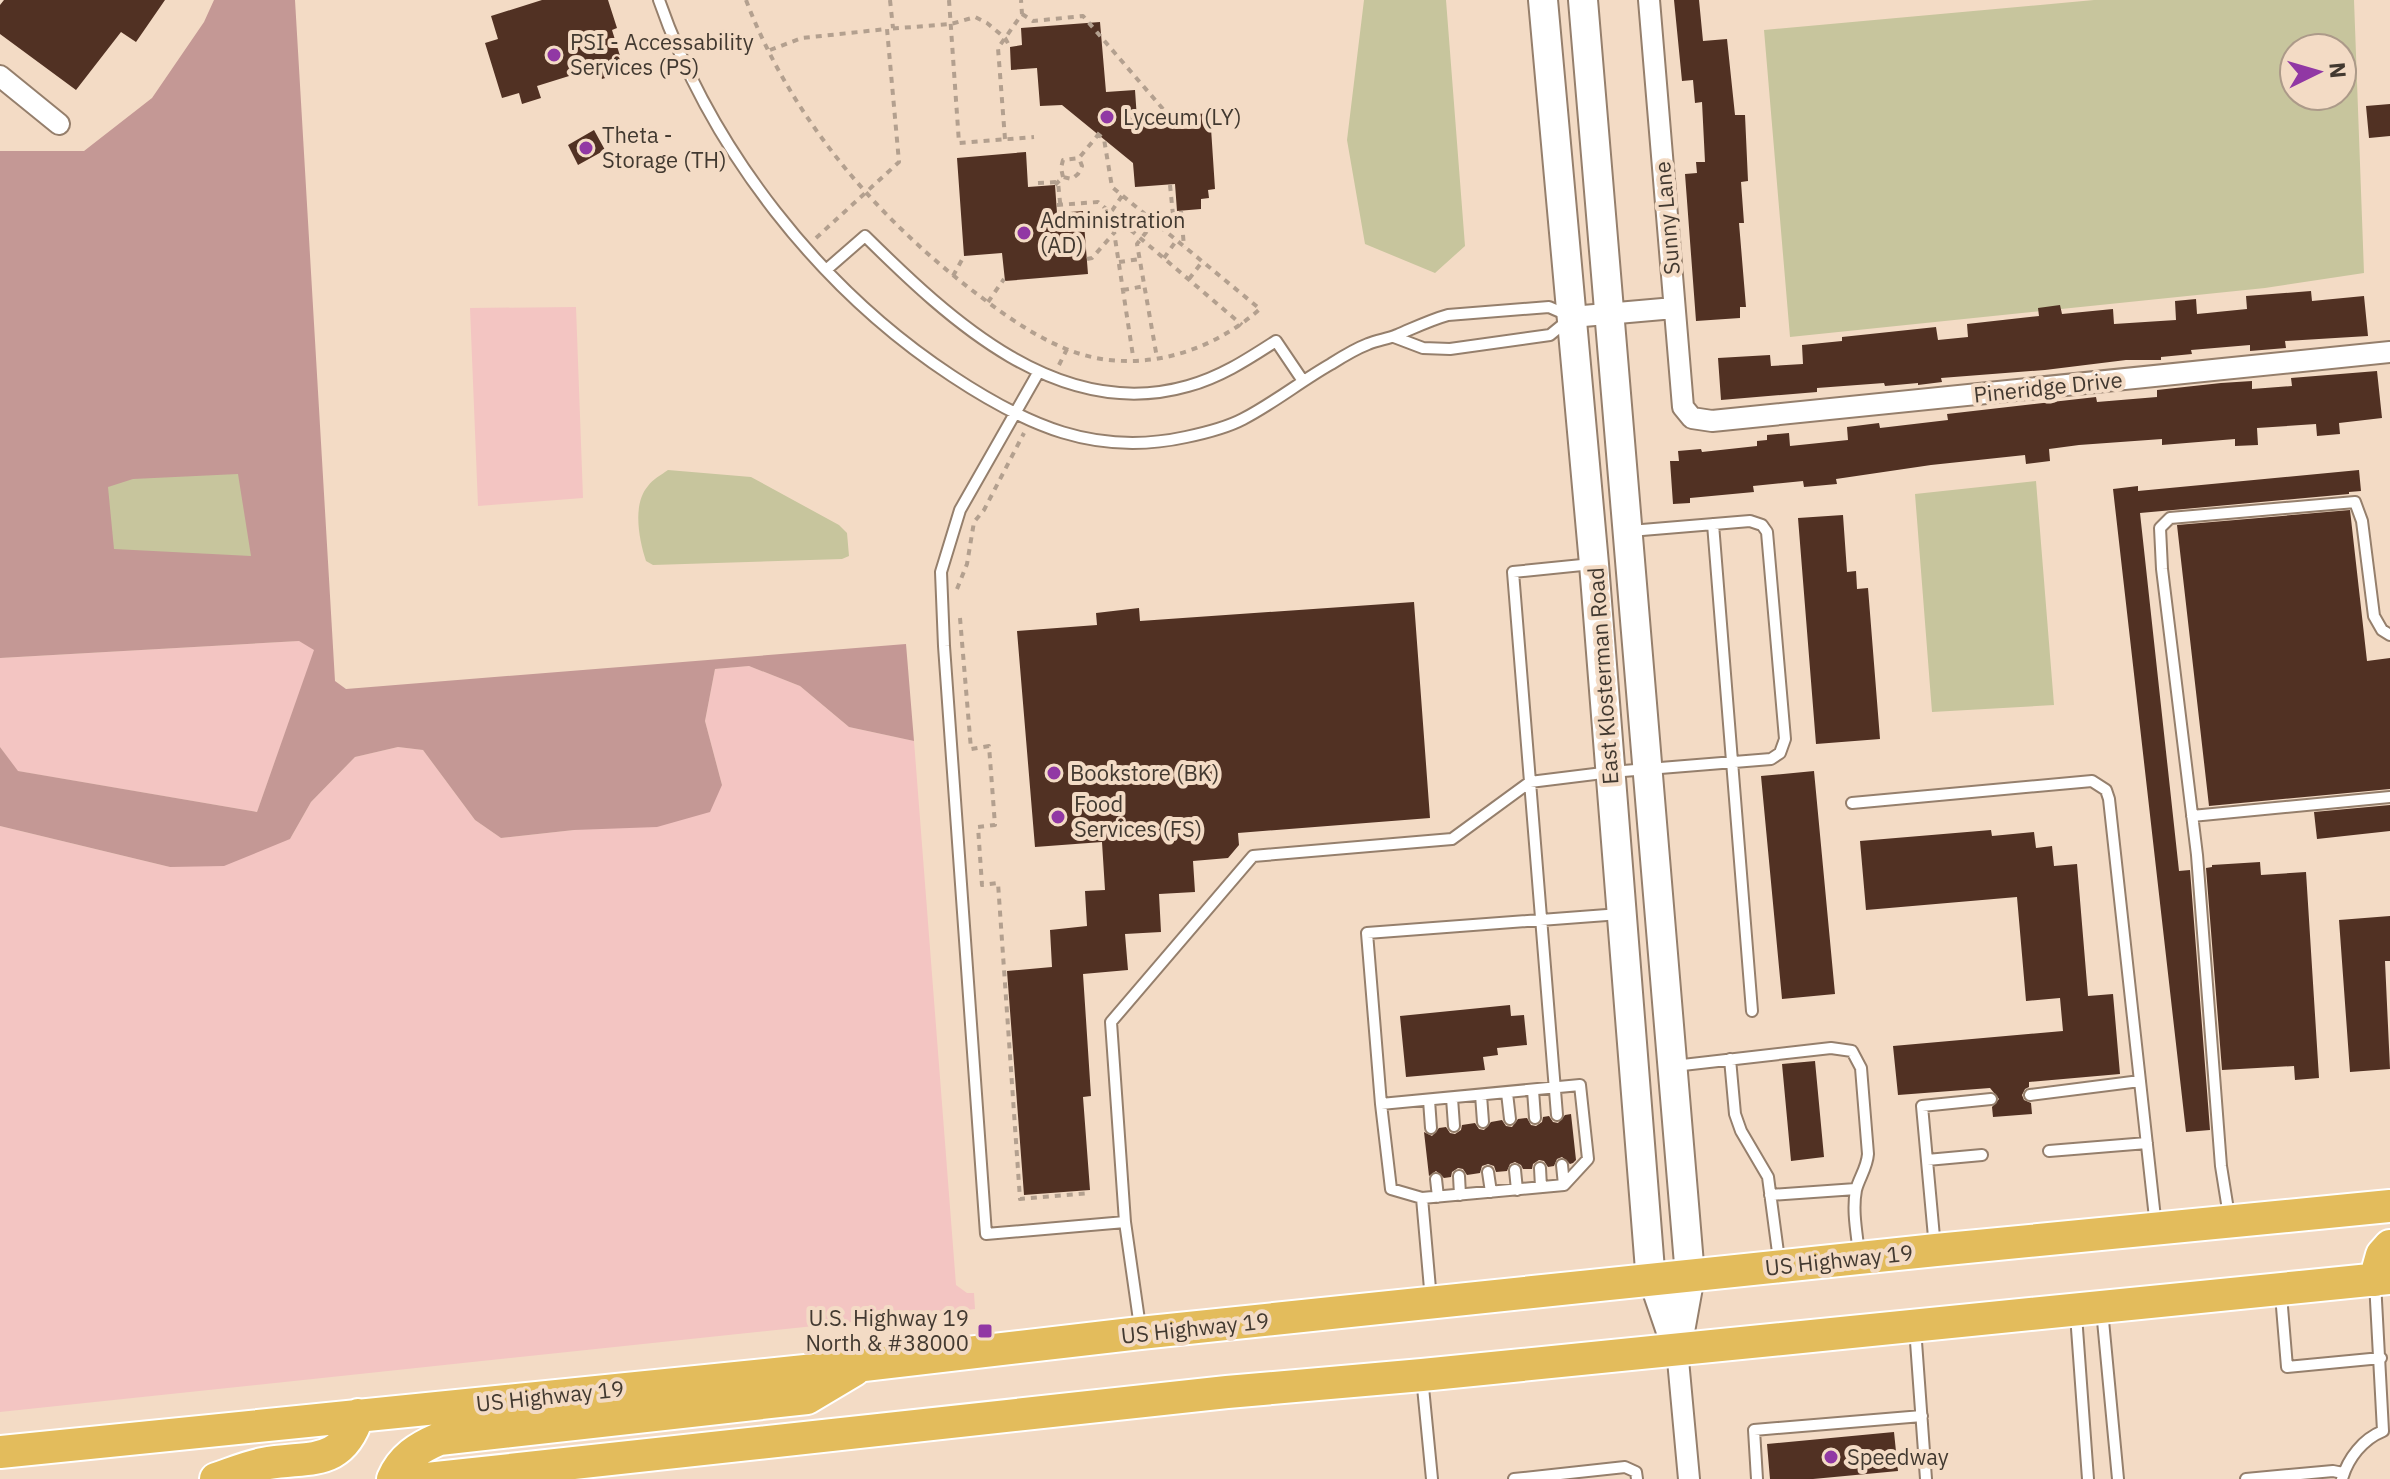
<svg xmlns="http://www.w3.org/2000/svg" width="2390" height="1479" font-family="'IBM Plex Sans',sans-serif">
  <rect width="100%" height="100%" fill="#f3dbc5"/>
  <path fill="#f3c5c2" d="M576,307l7,191 -105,8 -8,-198z
    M299,641l16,8 -58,163 -240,-41 -17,-24v-89z
    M749,666l51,20 49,41 65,14 42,544 11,8h7l1,16 -975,103v-586l170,41 120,-28 21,-37 44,-45 43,-10 25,3 52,70 26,18 73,-8 148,-45 -17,-64 10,-52z"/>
  <path fill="#c49895" d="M214,0h81l40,681 11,8 560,-45 8,97 -65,-14 -49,-41 -51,-20 -34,3 -10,52 17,64 -12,27 -53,15 -83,3 -73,8 -26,-18 -52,-70 -25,-3 -43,10 -44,45 -21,37 -66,27 -54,1 -170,-41v-79l18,24 239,41 57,-162 -15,-9 -299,17v-507h84l68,-53 52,-76z"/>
  <path fill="#c7c59d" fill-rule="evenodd" d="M1364,0h82l19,246 -30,27 -70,-29 -18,-104z
    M2094,0h260l10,273 -99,15 -475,49 -26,-307zM2294,48h48v48h-48z
    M668,470l83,7 88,48 8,8 2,23 -7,3 -189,6 -7,-4c-7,-21 -14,-57 2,-75 5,-7 13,-11 20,-16z
    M238,474l13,82 -137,-7 -6,-62 25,-8z
    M2036,481l18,224 -122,7 -17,-218z"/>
  <path fill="#513123" d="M4,0h161l-29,42 -15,-10 -45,58 -76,-56v-29z
    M542,0h66l9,28 -5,2 13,42 -23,7 -4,-12 -61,19 4,12 -19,6 -3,-11 -17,5 -17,-55 13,-4 -7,-23z
    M1674,0h25l4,41 24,-2 8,76h10l3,66 -7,1 3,41h-5l7,84h-6v11l-44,3 -11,-147 12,-1 -1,-11h9l-3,-60 -7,1 -2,-23 -11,1z
    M1100,22l6,70 29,-2 2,29 73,-6 5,76 -7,1 1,8 -8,1v10l-24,2 -2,-27 -40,3 -2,-24 -71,-58 -22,1 -3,-38 -26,2 -1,-23 12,-2 -1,-17z
    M2390,104v32l-21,2 -3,-32z
    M594,130l11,20 -27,15 -10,-20z
    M1026,152l2,35 27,-2 2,28 26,-2 5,63 -83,7 -3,-28 -38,3 -7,-98z
    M2311,291l1,10 52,-5 4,40 -83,5 1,7 -36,3v-6l-59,5 1,4 -31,3v3h-35l-81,10 -104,8 1,4 -24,3v-2l-33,3 -1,-3 -67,5v4l-96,8 -3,-42 52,-3 1,11 32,-2 -1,-19 40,-4v-4l94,-10 2,13 30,-3 -1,-13 72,-8 -1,-8 22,-3 2,9 51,-5 1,15 62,-4 -1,-19 21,-2 1,15 50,-5 -1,-13z
    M2377,371l5,47 -43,5 1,11 -23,2 -1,-12 -59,4 1,17 -23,1v-7l-73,6v-6l-83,6 -30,4 1,12 -24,3 -1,-9 -94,10 -95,14 1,5 -33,3 -1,-6 -50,5 1,6 -64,6v5l-17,1 -3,-43h9l-1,-10 23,-2 1,3 55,-6v-5l10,-1v-5l22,-2 1,13 58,-6 -1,-13 32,-4 1,5 68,-8 -1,-6 149,-17 1,5 60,-5v-7l64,-7 31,-2v8l40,-3 -1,-8z
    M2359,470l2,21 -12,1v2l-209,19 39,358 11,-1 20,260 -24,2 -73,-643 25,-3v5z
    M2350,510l17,151 23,-3v131l-181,17 -32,-281z
    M1843,515l4,57 9,-1 1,18 11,-1 12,151 -64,5 -18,-226z
    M1414,602l16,216 -192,15 1,12 -11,13 -35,3 2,31 -36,2 2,38 -36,2 3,36 -45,4 8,122 -8,1 7,93 -66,5 -17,-224 45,-4 -2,-37 37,-4 -2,-35 20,-1 -3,-48 -67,5 -18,-216 80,-6 -1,-12 43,-5 1,13z
    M1814,771l21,223 -53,5 -21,-223z
    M2390,805v26l-73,8 -3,-27z
    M1991,830l1,6 42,-4 2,16 16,-2 2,20 23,-2 11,132 25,-2 7,80 -91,8v5l-4,2 -3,6 2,5 7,3 1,11 -39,3 -1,-10 7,-8 -9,-11 -92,7 -5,-49 170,-15 -3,-33 -34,3 -9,-104 -151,13 -6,-69z
    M2260,862l1,13 45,-3 13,206 -24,2 -1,-14 -72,4 -16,-202 6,-1v-2z
    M2390,916v45h-5l5,108 -40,3 -11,-152z
    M1510,1005l1,11 13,-1 3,30 -30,3 1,7 -15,2 2,13 -79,7 -6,-61z
    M1815,1061l9,96 -33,4 -9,-97z
    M1571,1114l5,46 -3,3 -3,1 -8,-7 -5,2 -3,7 -6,1 -4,-6 -5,-1 -6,4 -1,5h-9l-2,-4 -6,-3 -5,2 -3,7 -11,1 -2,-6 -6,-2 -6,2 -2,7 -13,2 -4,-6 -5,-1 -6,4 -1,5 -7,1 -8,-7 -7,5 -5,-44 8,4 7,-8 7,-1 4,6 5,1 6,-4 1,-5 13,-2 4,6 5,1 7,-8 11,-2 4,6 6,1 6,-8 9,-1 4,7 5,1 6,-4 1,-5 6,-1 4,6 5,1 7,-8z
    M1894,1432l4,39 -85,8h-43l-3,-35z"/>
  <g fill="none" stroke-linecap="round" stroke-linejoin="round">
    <g stroke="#957f6c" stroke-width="14">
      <path id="service" d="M659,0c52,150 161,289 293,376 74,49 143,81 234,61 19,-4 40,-9 57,-18 31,-16 58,-38 88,-55 11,-7 24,-15 37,-20 9,-4 20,-5 29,-9 17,-7 33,-15 51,-20l101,-8 23,10 -22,18 -100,14 -27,-1 -29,-11
        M826,270l39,-34c85,84 194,187 323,150 33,-9 60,-27 88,-45l27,40
        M1038,373l-78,137 -19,62 3,74 42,588 139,-12
        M1713,524l39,487
        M1852,803l240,-22 14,9 3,9 47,428
        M2192,816l198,-19
        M1730,1059l5,55 6,17 27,46 11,83
        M1674,1066l157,-18 21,3 9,17 7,86c-1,14 -9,24 -12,36 -4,21 1,44 3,64
        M1533,1090l2,28
        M1507,1093l3,26
        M1481,1095l2,27
        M2030,1095l110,-14
        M1452,1098l2,28
        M1429,1100l2,28
        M1381,1104l199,-19 8,74 -24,26 -142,13 -31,-9 -10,-85 -14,-171 253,-19
        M1557,1115l-44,-543 79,-8
        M2049,1151l98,-8
        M1927,1160l55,-5
        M1562,1165l2,20
        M1540,1168l1,19
        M1515,1170l2,20
        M1488,1172l3,20
        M1459,1176l1,19
        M1436,1179l2,18
        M1770,1195l86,-6
        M1422,1198l9,102
        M2229,1216l-8,-50 -24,-311 -35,-286 -2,-41 10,-10 185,-16 7,19 12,95 8,14 8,5
        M1935,1248l-13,-142 69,-7
        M2281,1295l6,72 94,-9
        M2102,1310l16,169
        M2076,1315l12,164
        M1140,1327l-15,-105 -14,-200 142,-166 199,-17 78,-57 81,-10 160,-13 9,-6 5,-14 -18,-207 -5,-7 -12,-4 -120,10
        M1915,1328l11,151
        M1422,1377l10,102
        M1514,1479l111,-12 11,5 1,7
        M1757,1479l-3,-49 168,-14
        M2246,1479l87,-8 10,2
        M2342,1479c6,-21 21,-40 41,-48l-8,-149"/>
    </g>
    <g stroke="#957f6c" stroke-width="24">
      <path id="minor" d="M1649,0l34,407 9,11 20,3 678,-69
        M0,76l59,48
        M1572,317l102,-9
        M1677,1349l12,130"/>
    </g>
    <g stroke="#957f6c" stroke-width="32">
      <path id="secondary" d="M1543,0l51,564 56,706 27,79
        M1583,0l107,1276 -13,72"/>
    </g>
    <g stroke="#fff" stroke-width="36">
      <path id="trunk" d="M2375,1280l7,-25 8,-9
        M0,1452l864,-87 276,-32 796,-83 454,-44
        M216,1479c15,-5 31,-12 47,-15 46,-9 78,5 95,-49
        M393,1479c9,-21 25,-31 46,-40l368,-41 47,-28
        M427,1479l800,-87 195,-17 968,-97"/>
    </g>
    <path stroke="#b3a08f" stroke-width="4" stroke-dasharray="6 6" stroke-linecap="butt" d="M746,0c46,121 136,224 239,300 36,27 78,55 124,60 56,6 110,-15 151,-51l-148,-122 -8,-48 -10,-8
      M890,0l3,28
      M949,0l10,143 75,-6
      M1022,14l11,7 50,-5 86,100
      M770,50l32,-12 85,-9
      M1005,139l-7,-91 24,-34 -1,-14
      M1063,177l-2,-9 2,-8 16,-2
      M1038,183l20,-1 3,30
      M1055,185l8,-8 9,2 6,-5 4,-8 -3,-8 19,-23
      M1170,185l3,30 8,-1
      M1122,196l-11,16 22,144
      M1057,205l41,-3 144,123
      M1181,211l3,36
      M1154,222l-17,22 20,114
      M816,238l83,-76 -12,-133 64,-5 24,-7 12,6 18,15 5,9
      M1164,258l12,-17
      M1087,259l5,-1 22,-25
      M1119,262l21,-3
      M953,276l11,-20
      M1189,279l13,-17
      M1123,290l22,-4
      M988,302l16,-23
      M1059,365l8,-16
      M957,589l10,-25 7,-42 10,-12 40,-77
      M960,618l11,131 18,-3 6,79 -17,2 4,58 16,-2 22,316 70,-6"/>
    <use href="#service" stroke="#fff" stroke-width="10"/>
    <use href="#minor" stroke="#fff" stroke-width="20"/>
    <use href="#secondary" stroke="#fff" stroke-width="28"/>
    <use href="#trunk" stroke="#e3bc5c" stroke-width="32"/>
  </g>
  <g fill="#9138a4" stroke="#f3dbc5" stroke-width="3">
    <circle cx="554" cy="55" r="8"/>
    <circle cx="1107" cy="117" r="8"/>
    <circle cx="586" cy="148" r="8"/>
    <circle cx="1024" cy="233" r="8"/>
    <circle cx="1054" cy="773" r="8"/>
    <circle cx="1058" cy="817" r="8"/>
    <rect x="977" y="1323" width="16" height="16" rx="4"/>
    <circle cx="1831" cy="1457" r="8"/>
  </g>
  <g text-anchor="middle" stroke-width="8" stroke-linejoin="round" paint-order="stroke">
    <g font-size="22" fill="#423930" stroke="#f3dbc5" text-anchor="start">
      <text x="570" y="50">PSI - Accessability<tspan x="570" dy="25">Services (PS)</tspan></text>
      <text x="1123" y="125">Lyceum (LY)</text>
      <text x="602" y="143">Theta -<tspan x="602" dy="25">Storage (TH)</tspan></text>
      <text x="1040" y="228">Administration<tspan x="1040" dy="25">(AD)</tspan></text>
      <text x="1070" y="781">Bookstore (BK)</text>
      <text x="1074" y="812">Food<tspan x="1074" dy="25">Services (FS)</tspan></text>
      <text x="969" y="1326" text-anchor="end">U.S. Highway 19<tspan x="969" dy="25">North &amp; #38000</tspan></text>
      <text x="1847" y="1465">Speedway</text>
    </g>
    <g font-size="22" fill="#423930" stroke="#f3dbc5">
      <text transform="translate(1667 218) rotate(-95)" y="8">Sunny Lane</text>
      <text transform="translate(2048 387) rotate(-6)" y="8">Pineridge Drive</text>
      <text transform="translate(1603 676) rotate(-94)" y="8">East Klosterman Road</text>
      <text transform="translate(1839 1260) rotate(-6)" y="8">US Highway 19</text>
      <text transform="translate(1195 1328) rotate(-6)" y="8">US Highway 19</text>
      <text transform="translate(550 1396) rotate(-6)" y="8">US Highway 19</text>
    </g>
  </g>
  <g transform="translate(2318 72) rotate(85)"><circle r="38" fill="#f3dbc5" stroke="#ac9a89" stroke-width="2"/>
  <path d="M0-6L14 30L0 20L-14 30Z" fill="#9138a4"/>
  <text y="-12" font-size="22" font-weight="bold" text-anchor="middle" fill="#423930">N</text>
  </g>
</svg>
